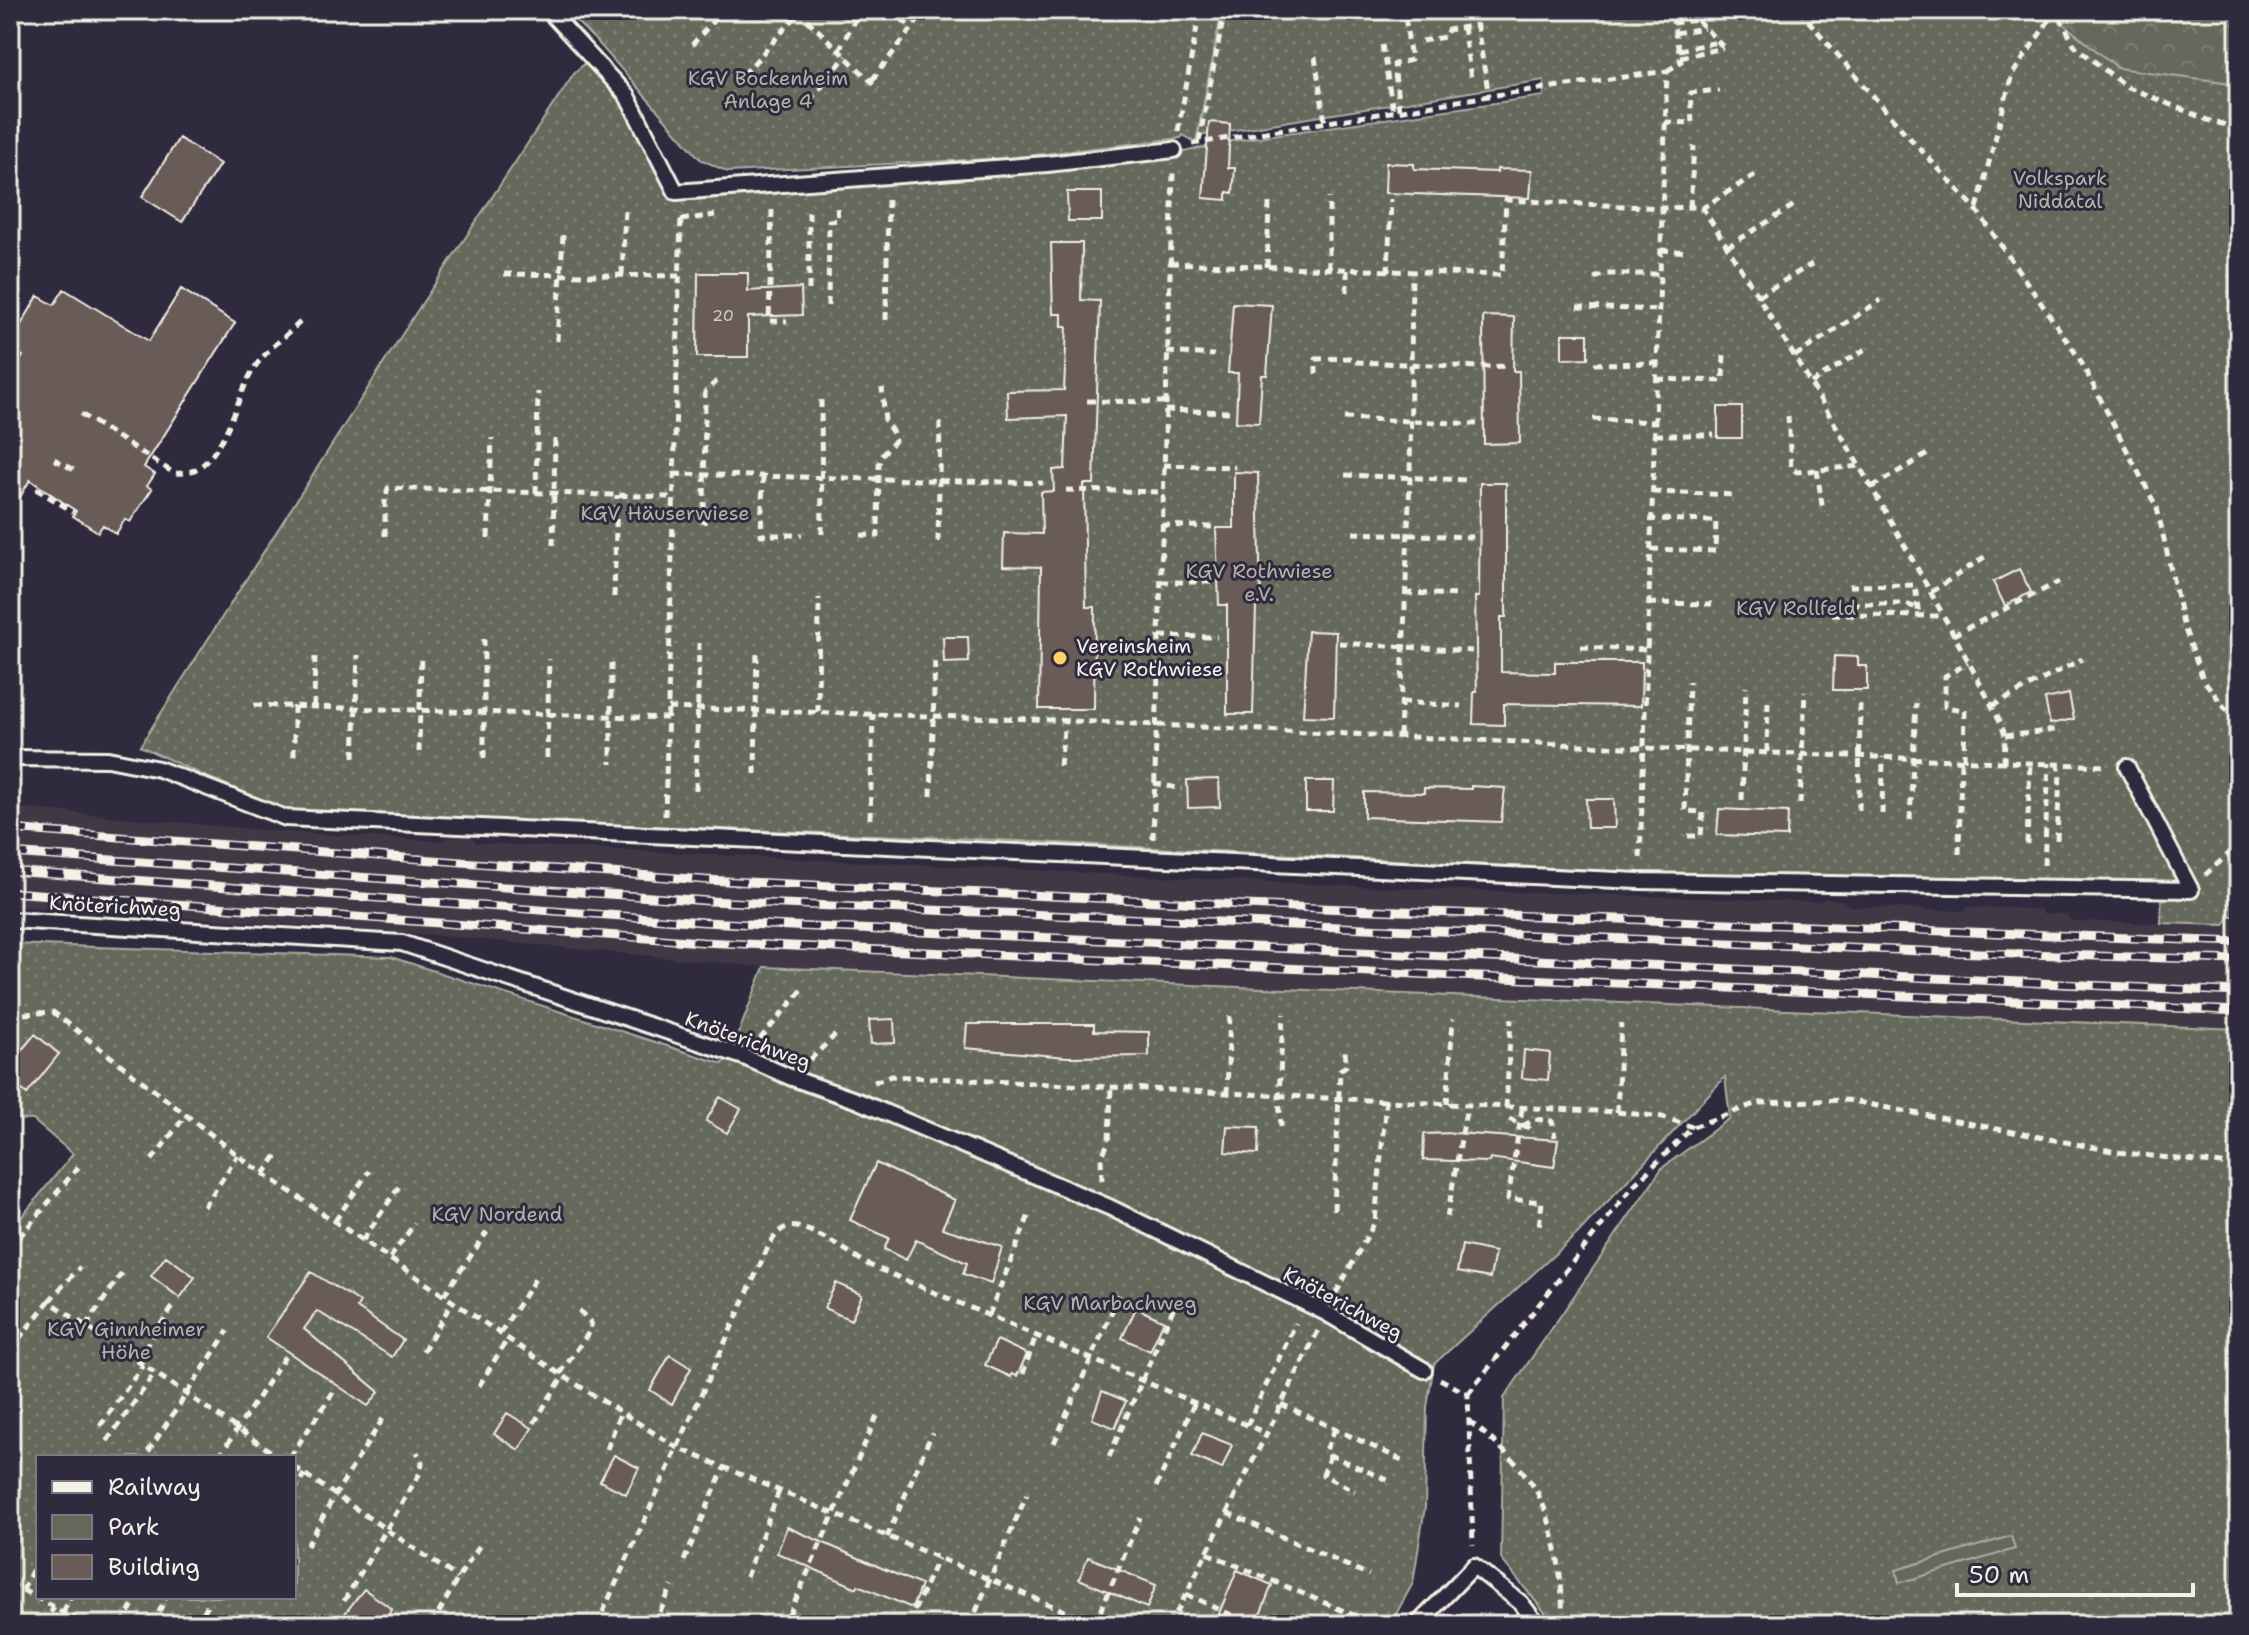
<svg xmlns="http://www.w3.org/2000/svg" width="2249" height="1635" font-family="'Shantell Sans',sans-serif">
  <defs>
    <pattern id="green-dots" width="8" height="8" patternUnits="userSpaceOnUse" patternTransform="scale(2)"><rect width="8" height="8" fill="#65695c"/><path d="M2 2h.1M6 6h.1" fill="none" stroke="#7c7f73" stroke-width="1.8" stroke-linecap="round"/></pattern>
    <pattern id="forest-crowns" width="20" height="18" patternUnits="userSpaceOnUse" patternTransform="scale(2)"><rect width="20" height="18" fill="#65695c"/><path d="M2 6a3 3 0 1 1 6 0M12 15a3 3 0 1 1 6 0" fill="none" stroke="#7c7f73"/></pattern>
  </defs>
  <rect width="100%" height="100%" fill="#2f2a3d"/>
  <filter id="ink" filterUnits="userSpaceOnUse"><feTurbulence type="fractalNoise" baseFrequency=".0125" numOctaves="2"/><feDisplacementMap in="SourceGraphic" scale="16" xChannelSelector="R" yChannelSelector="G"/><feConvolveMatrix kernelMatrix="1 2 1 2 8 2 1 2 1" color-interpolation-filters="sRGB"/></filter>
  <g filter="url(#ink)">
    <path fill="#403945" d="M10,807l263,24 166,10 19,-6 13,2 6,6 896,44 445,15 6,-3 18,1 7,6 113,5 7,-4 71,2 4,5h23l4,7 153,4 6,-9h9v113l-1475,-62 -342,-33 -412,-28z"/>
    <path fill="url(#green-dots)" stroke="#acada2" stroke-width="2" fill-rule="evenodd" d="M565,10h657l-26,132 -13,-7 -2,3 -173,20 -280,14 -28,-13 -98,-112z
      M1223,10h1016v906h-9l-6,9 -63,-2 1,-37 -512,-13 -673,-34 -685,-27 -92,-38 -60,-28 277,-435 157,-238 14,-13 34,42 56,83 16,15 315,-26 159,-18 56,-14 320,-46v-16l-346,56z
      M10,944l381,13 332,107 14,-27 27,-70 1475,62v596h-684l-54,-66 3,-161 158,-230 68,-50 -5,-41 -148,157 -143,130 -7,43 -2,100 -12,76 -23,42h-1380v-394l63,-77 -40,-34 -23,-1zM38,1457h256v140h-256z"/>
    <path fill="url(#forest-crowns)" stroke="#acada2" stroke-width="2" d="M2046,10h193v74l-121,-16z"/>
    <path fill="#65695c" stroke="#acada2" stroke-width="2" d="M2011,1536l4,13 -116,34 -3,-13z"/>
    <path fill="#695c58" stroke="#f4f1e8" stroke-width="2" d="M1209,122l21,2 -2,44h7l-2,25 -6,-1v8l-24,-2z
      M179,138l41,26 -38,58 -40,-25z
      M1386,163l28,1v5l83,3v-3l35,1 -2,28 -145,-5z
      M1067,192h35v29h-34z
      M1051,243h31l-1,57 19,1 -6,183h-10l2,123h9l-1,102h-55l2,-142 -38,-1 1,-33 38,1 -1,-42 13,-1 -1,-21 12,-1 2,-53 -59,2 -1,-27 57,-1 3,-64h-5v-12h-9z
      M698,273h50v18l53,-3 1,27 -54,2v40h-51z
      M64,289l85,52 32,-52 54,34 -91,144 11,7 -8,12 5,3 -22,33 -5,-3 -9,15 -13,-9 -5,7 -25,-16 3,-5 -46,-31 -20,34v-136l13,-22 -13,-8v-5l28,-47 16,9z
      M1233,303l39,2 -5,70h-5l-3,48 -23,-1 2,-49h-10z
      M1483,316l31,1 -1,54h6l1,72 -36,1z
      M1562,334h26v24l-26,1z
      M1718,407h24v31h-24z
      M1234,472l24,1 3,133h-5l-3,108h-26v-109h-8l-3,-77h18z
      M1480,483h26v134h-5v55l54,1v-11h87l-1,44 -137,-2v21l-31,-1 1,-32h3l-2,-95h4z
      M2019,569l12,23 -26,14 -12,-24z
      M1308,631l28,1 -2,85 -31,-1z
      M943,637h25l1,25 -25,1z
      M1834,656l24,1v9h9v24h-34z
      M2069,694l5,25 -24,5 -5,-25z
      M1219,779l1,28 -32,1 -1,-28z
      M1306,781h28l-1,30h-27z
      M1471,786l34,2 -4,34 -137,-5v-25l60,1v-5l47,1z
      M1586,799h28l1,29h-28z
      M1719,809l69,3 -1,25 -70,-2z
      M894,1019l1,24 -24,1 -2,-24z
      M967,1024h127v7l55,1v24l-82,1 -102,-9z
      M35,1034l24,20 -32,40 -17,-14v-16z
      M1524,1050l26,3 -2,27 -26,-2z
      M720,1097l21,12 -14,24 -21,-12z
      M1227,1126l32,1 -1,27 -33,-2z
      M1454,1133l104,7 -4,27 -64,-9 -1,4 -66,-2 1,-26z
      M876,1163l79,37 -13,28 60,19 -11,37 -28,-10 4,-11 -51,-23 -10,20 -22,-11 5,-11 -39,-18z
      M1462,1245l33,7 -5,26 -33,-6z
      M166,1256l29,21 -15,21 -29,-22z
      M311,1272l49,30 -3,6 46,32 -11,17 -75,-46 -13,18 75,63 -11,14 -102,-69z
      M836,1283l26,12 -11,25 -27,-12z
      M1136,1308l28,13 -14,30 -28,-13z
      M997,1340l30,14 -10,22 -5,-2 -1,3 -26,-12z
      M670,1355l21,13 -19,36 -22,-14z
      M1102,1391l24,10 -11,27 -23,-9z
      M507,1413l25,15 -13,22 -25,-16z
      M1202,1433l30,12 -10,24 -30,-13z
      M614,1455l25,13 -13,26 -26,-13z
      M787,1527l134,58 -9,23 -54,-23 -1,3 -80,-35z
      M1088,1557l68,28 -9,23 -68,-29z
      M1237,1570l35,15 -16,40h-42z
      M364,1589l28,20 -10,16h-46z"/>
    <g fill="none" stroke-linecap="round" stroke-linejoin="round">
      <g stroke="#f4f1e8" stroke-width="20">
        <path id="lane" d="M548,10l79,86 49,96 371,-28 127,-14
          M10,758l98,1 51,10 127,49 1353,63 552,9 -64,-123
          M10,920l392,23 342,114 48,21 66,23 251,106 217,106 98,57
          M1417,1625l57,-59 47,37 17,22"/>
      </g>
      <path stroke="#f4f1e8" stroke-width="5" stroke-dasharray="8 6" stroke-linecap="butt" d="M797,10l81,78
        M894,10l-1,3 19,14
        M1474,10l15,86
        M1688,10l36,38
        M1799,10l108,125 69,74 103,149 78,150 26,116 20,55 22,29 14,9
        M1463,27l8,51
        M1675,33l29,-5
        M1422,41l23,-4 3,-7 29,-5
        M692,45l31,-35
        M1382,45l11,66
        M839,50l21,-40
        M1679,50l38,-8
        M1315,57l10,65
        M1680,57l43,-9
        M1667,71l14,-9 -8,-39 25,-3
        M872,80l48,-62 2,-8
        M734,85l66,-73
        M810,100l36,-44
        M1399,110l-5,-46 17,-4 -6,-44
        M1665,122l27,1 -2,-30 29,-3
        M1178,131l22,-121
        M1199,141l26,-131
        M1192,144l297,-48 178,-25 -27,789
        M1690,207l4,-61
        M1977,208l35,-133 44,-65 19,36 50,40 85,35 29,7
        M1701,209l58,-37
        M772,210l-3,111h18
        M681,220l34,-5
        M1727,247l69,-43
        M1661,250l28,2
        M1170,263l332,12 4,-75 157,8 35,-1 6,3c106,167 205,338 297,513l4,13 -1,27
        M1267,267l2,-64
        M1329,269v-71
        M1347,270v26
        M1388,272l3,-73
        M504,274l175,2
        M622,275l3,-66
        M1594,278l13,-4h53
        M809,290v-84
        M1758,296l54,-32
        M828,306l1,-85 9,-1 -1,-16
        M1577,307l82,3
        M10,311l12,4
        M886,320l2,-121
        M557,341l6,-106
        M1167,352l47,3
        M1795,356l86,-56
        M1594,364l63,-1
        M1316,374v-15l36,-1 5,4 123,5 29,-1
        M1657,379l66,2 1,-28
        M1811,383l56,-35
        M821,400l1,137
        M1087,401l78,1
        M1165,410l64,2
        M81,414l93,59c49,6 60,-76 81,-106 11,-17 33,-32 48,-48
        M1788,416l3,52 6,4 63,-6
        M1344,418l133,6
        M1593,419l62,3
        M1655,435h59
        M54,459l24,13
        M1163,465l72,2
        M1817,470l6,42
        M674,474l369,9
        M1345,475l123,5
        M763,476l-2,59h41
        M1872,487l59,-35
        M36,489l38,23
        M1066,490l97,2
        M1653,492l84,3
        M536,493l2,-101
        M704,524l1,-132 15,-14
        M1162,525l50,2
        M1353,533l122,4
        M861,535l17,1 1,-72 2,-8 14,-15 -2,-8 -8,-12 -3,-33
        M385,536v-38l3,-10 285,9
        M488,538l4,-100
        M938,542l2,-121
        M553,545l2,-107
        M1651,549l64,2 1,-30 -64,-2
        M1161,582h55
        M1849,586l66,-1 4,31
        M1931,592l55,-36
        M1405,593l54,2
        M614,597l3,-102
        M1649,603l63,1
        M1851,604h55l13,5
        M1832,615l112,1
        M1953,635l106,-53
        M1160,636l57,1
        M1339,643l133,8
        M1581,647l67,3
        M611,663v101
        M1401,702l60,4
        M254,705l413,13
        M1992,706l90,-47
        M314,707l1,-53
        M668,708l363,11 614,29 461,18
        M818,712l1,-114
        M1400,736l10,-259 2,-204
        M2005,736l50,-6
        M419,752l2,-97
        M1767,752l1,-54
        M294,756v-50
        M354,757l4,-102
        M484,758v-119
        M547,758l2,-99
        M1964,760l1,-50 -20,-3v-31l23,-13
        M1060,766l5,-45
        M755,774l2,-124
        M1154,783l28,6
        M696,790l3,-147
        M931,796l4,-140
        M1742,800l4,-113
        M1800,804l5,-113
        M1859,810l1,-110
        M1882,814l1,-57
        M665,816l16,-602
        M870,819l3,-105
        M1910,820l6,-117
        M1688,836h13l2,-24 -18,-1 4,-129
        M1153,839l20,-666
        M2057,840l3,-68 -3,-9
        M2027,844l3,-81
        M1959,854l2,-94
        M2044,865l5,-102
        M2205,875l34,-30
        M10,1015l43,-3 195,151 312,211 118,74 420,177
        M760,1039l43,-50
        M810,1060l25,-25
        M874,1082l17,-6 495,25
        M1227,1094l3,-82
        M1447,1104l6,-85
        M1506,1108l5,-89
        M1522,1109l-14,90 34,3 -3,25
        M1617,1112l4,-89
        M1509,1119l20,9 2,5
        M1523,1126l12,-7 17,2 3,16
        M1281,1127l-2,-30 4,-83
        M152,1160l34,-45
        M264,1174l14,-20
        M1102,1180l-1,-22 8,-17 2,-53
        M204,1207l34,-52
        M1334,1210l6,-140 6,-4 -1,-15
        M1447,1217l20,-111
        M335,1221l34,-50
        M363,1240l37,-55
        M10,1248l71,-84
        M390,1258l25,-35
        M1336,1293l39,-71 11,-121 231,11 46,5 30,10
        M444,1295l43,-63
        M49,1301l31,-34
        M989,1315l40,-100
        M86,1326l38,-56
        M500,1333l37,-57
        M10,1350l39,-49 230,156
        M423,1351l30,-50
        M136,1360l39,-56
        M560,1374l31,-45v-6l-14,-15
        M1023,1374l13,-39
        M1440,1379l28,15 5,151
        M479,1386l29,-48
        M1468,1394l165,-208 60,-59 64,-24 90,-3 270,52 122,14
        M1281,1404l121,56
        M1469,1421c25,20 51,42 68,71 18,33 27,92 25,128
        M534,1423l29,-47
        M1247,1425l49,-102
        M100,1426l43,-61
        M1335,1429l-9,21 4,5 62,27
        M107,1441l48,-68
        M1054,1443l66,-150
        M607,1449l14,-38
        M148,1452l80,-121
        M1330,1455l-7,20 32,16
        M219,1457l66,-101
        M290,1457l44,-66
        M1109,1457l67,-155
        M294,1467l164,111
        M1156,1487l39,-85
        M294,1492l10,-18
        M10,1501l1,-1
        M1227,1513l142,62
        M887,1537l45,-104
        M307,1546l28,-51 49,-78
        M1207,1553l156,66
        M684,1561l40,-93
        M746,1577l33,-86
        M10,1583l76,42
        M23,1590l15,-32
        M1186,1594l67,31
        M344,1601l77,-130 1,-9 -5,-10
        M914,1611l24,-53
        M63,1612l8,-15
        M789,1615l88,-199
        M1095,1624l45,-106
        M44,1625l10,-18
        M122,1625l15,-28
        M153,1625l13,-28
        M197,1625l10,-19
        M237,1625h1
        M432,1625l26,-47 22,-33
        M597,1625l172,-380c5,-7 9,-15 18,-18 19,-5 63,26 80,37l399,169
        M654,1625l18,-39
        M722,1625l5,-10
        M970,1625l57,-131
        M1168,1625l10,-15 140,-279"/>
      <use href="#lane" stroke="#2f2a3d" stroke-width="14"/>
      <g stroke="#f4f1e8" stroke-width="9">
        <path id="rail" d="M10,829l695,51 562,26 972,36
          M10,853l699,48 1237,51 293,8
          M10,871l694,51 1535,70
          M10,892l692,50 1537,69"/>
      </g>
      <use href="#rail" stroke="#2f2a3d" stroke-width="6" stroke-dasharray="18" stroke-linecap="butt"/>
    </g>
  </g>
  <circle fill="#ffd166" stroke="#2f2a3d" stroke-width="3" cx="1060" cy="658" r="8"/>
  <g text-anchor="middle" stroke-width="6" stroke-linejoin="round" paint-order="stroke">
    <g font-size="16" fill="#d1ccc4">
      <text x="723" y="321">20</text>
    </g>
    <g font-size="20" fill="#b4b4a9" stroke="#2f2a3d">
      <text x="768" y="85">KGV Bockenheim<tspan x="768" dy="23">Anlage 4</tspan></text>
      <text x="2060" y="185">Volkspark<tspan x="2060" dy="23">Niddatal</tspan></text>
      <text x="665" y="520">KGV Häuserwiese</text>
      <text x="1259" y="578">KGV Rothwiese<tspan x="1259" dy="23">e.V.</tspan></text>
      <text x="1796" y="615">KGV Rollfeld</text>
      <text x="497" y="1221">KGV Nordend</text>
      <text x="1110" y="1310">KGV Marbachweg</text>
      <text x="126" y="1336">KGV Ginnheimer<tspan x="126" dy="23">Höhe</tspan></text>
    </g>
    <g font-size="20" fill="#f4f1e8" stroke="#2f2a3d" text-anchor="start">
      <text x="1076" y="653">Vereinsheim<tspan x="1076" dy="23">KGV Rothwiese</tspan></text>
    </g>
    <g font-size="20" fill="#f4f1e8" stroke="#2f2a3d">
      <text transform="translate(115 906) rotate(3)" y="7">Knöterichweg</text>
      <text transform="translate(748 1040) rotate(20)" y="7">Knöterichweg</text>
      <text transform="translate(1343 1303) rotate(28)" y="7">Knöterichweg</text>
    </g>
  </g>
  <rect width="2249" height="1635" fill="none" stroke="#2f2a3d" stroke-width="40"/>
  <rect x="20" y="20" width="2209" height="1595" fill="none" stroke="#f4f1e8" stroke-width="3" filter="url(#ink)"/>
  <rect x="36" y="1455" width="260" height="144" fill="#2f2a3d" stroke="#7e7a81" stroke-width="2"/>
  <rect x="52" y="1481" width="40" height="12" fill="#f4f1e8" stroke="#7e7a81" stroke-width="2"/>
  <text x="108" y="1495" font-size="24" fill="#f4f1e8">Railway</text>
  <rect x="52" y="1515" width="40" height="24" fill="#65695c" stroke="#7e7a81" stroke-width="2"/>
  <text x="108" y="1535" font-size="24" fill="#f4f1e8">Park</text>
  <rect x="52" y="1555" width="40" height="24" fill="#695c58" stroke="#7e7a81" stroke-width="2"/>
  <text x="108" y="1575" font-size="24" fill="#f4f1e8">Building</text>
  <path d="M1957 1583v12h236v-12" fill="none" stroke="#f4f1e8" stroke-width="4"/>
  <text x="1969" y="1583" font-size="24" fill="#f4f1e8" stroke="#2f2a3d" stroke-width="6" paint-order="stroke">50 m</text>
</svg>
